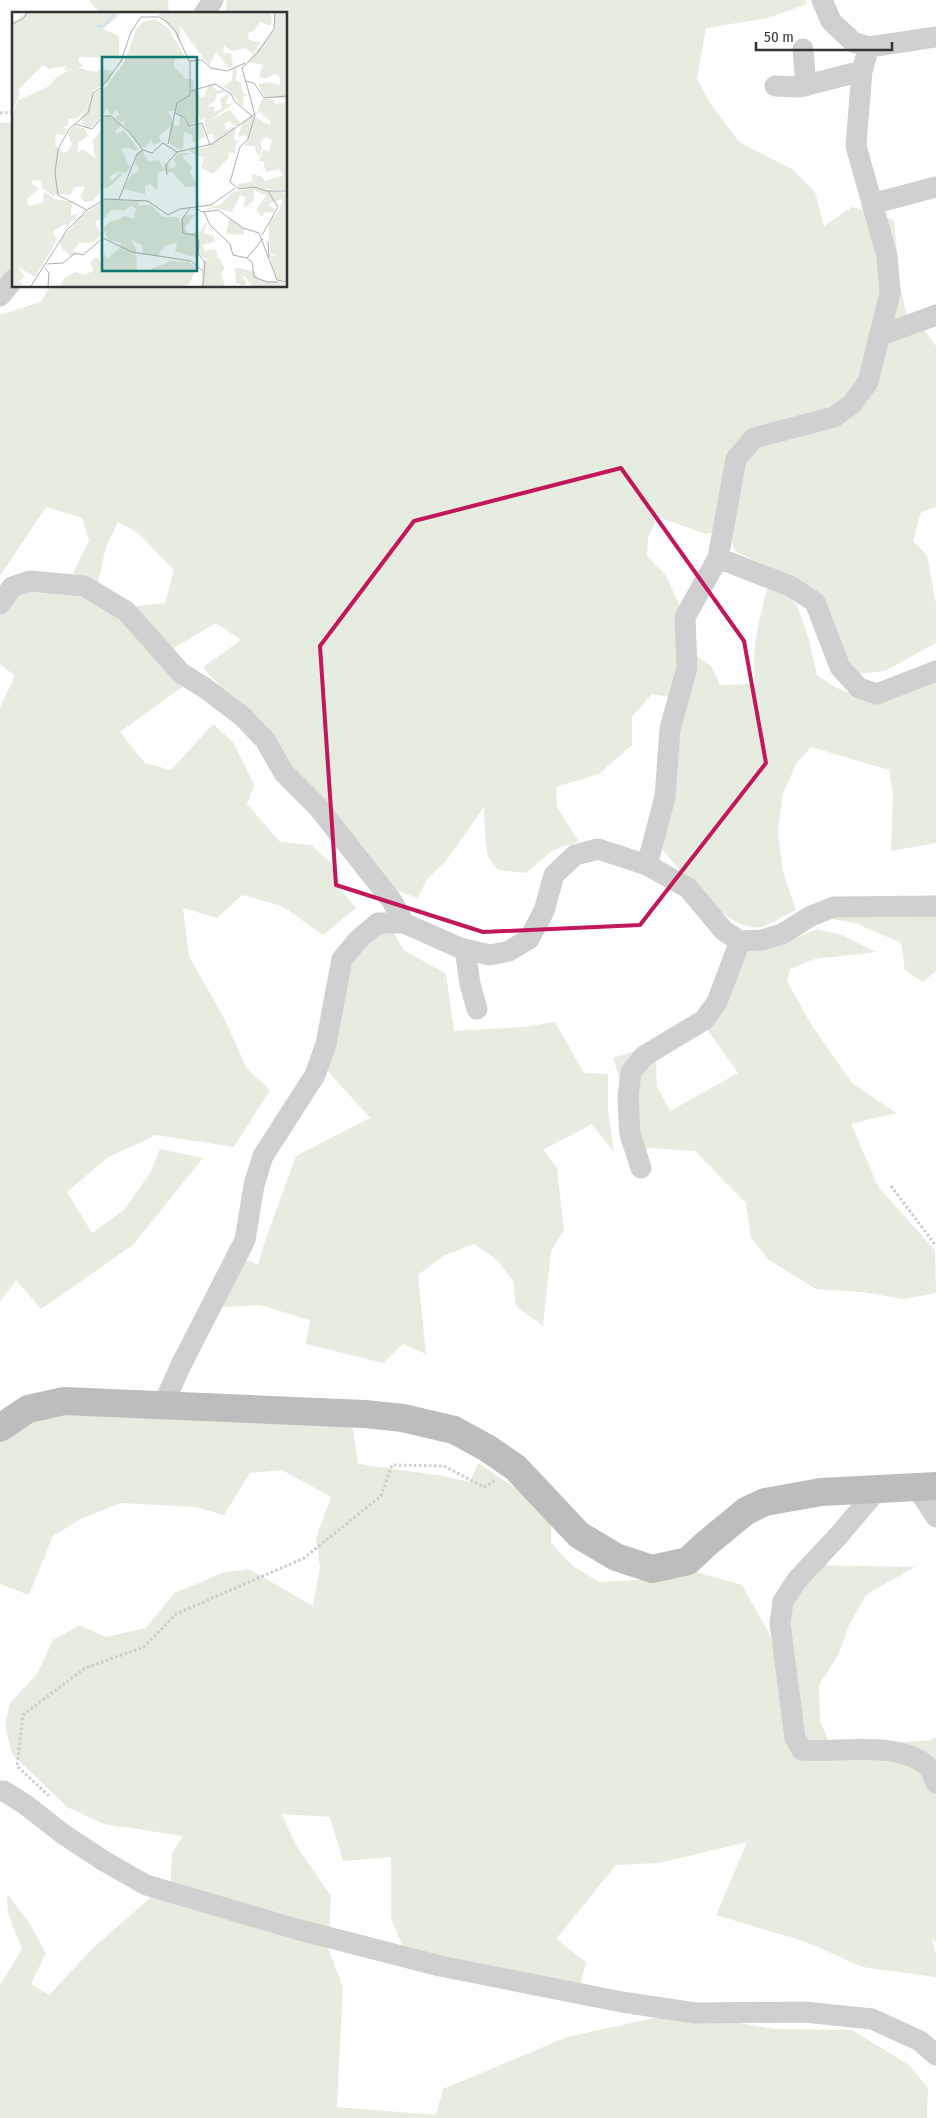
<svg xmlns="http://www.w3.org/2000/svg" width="936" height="2118" font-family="'Fira Sans Condensed',sans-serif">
  <rect width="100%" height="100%" fill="#fff"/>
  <path fill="#e6ecdf" d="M88,0h80l1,14h-68z
    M227,0h579l1,4 -39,14 -62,10 -9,51 13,24 29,39 53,27 23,23 9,34 28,-19 42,13 6,64 8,38 13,4 15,20v161l-15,5 -8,29 14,14 9,49v39l-51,28 -29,3 -73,-101 -47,-21 -9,-22 -21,4 -48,-17 -10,20 -1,19 18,18 14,30v40l32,22 9,19 35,-1c-4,-38 5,-69 15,-106l27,27 12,35 8,35 18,12 39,17 62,-29v168l-45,8 2,-58 -4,-23 -78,-23 -15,17 -13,30 -5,37 5,41 13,38c-11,5 -24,14 -35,17 -32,7 -80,-56 -99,-78v-73l-2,-51 8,-28 -16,-3 -20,23v28l-33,29 -43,13 1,20 22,35 -26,8 -27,23 -28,-3 -10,-13 -3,-22 -1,-28 -38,54 -19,18 -9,19 -42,-14 -145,-185 -28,-32 38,-27 -25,-17 -44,26 -44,-42 37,-4 9,-33 -36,-37 -20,-11 -12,25 -9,40 -24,-14 16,-32 -7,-23 -36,-11 -46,69v-261l40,-13 11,-16h235v-272h-61z
    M14,122v161l-14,8v-168z
    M51,581l44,20 55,40 42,39 -72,52 25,31 26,7 42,-46 20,18 21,43 -7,19 33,38 31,3 21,19 5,21 19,23 -33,27 -41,-29 -40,-11 -25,23 -34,-10 6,48 36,64 22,49 23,21 -36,57 -78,-12 -49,23 -40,34 25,41 33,-24 25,-36 10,-24 43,9 -70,87 -92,64 -25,-29 -16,22v-595l15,-31 -15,-12v-65z
    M872,908l64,4v59l-13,11 -18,-12 -4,-27 -46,-20 -24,-4z
    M389,926l15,24 42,24 8,57 69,-4 32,-5 29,51 24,1v36l6,42 -22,-28 -49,26 14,18 7,62 -13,21 -8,75 -27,-20 -3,-25 -17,-22 -22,-15 -31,12 -25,19 8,79 -23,-10 -20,19 -77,-19 4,-24 -50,-15 -53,3 25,-55 26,12 7,-24 31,-85 74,-38 -52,-58 23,-108z
    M817,929l25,6 34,17 -61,7 -25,10 -3,12 24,43 41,59 44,30 -45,11 28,64 56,62 1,43 -33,6 -41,-7 -46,-3 -47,-29 -18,-22 -5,-35 -51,-52 -47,-3 -15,15c-21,-23 -13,-54 -14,-82 0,-8 -4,-16 -6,-23l31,-10 12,14 1,24 13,25 68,-38 -38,-54 45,-69 24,-1z
    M36,1409l316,12 6,43 79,11 33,7 8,-19 73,49v31l22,23 26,16 41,-2 56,-8 46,13 26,46 10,28 10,-85 22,-9 105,2 -48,27 -17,29 -12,32 -19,30 1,36 12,27 98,-8 6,-3v205l-4,-3 4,15v23l-74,-10 -56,-25 -90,-27 31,-73 -88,21 -43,2 -60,74 30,23 -6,23 -174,-30 -15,-37v-61l-48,4 -13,-44 -48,-3 13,30 36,52 -3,52 15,39 -6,120 99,8 7,-26 124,-52 110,-24 99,16 76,1 57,35 19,23 -1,30h-927v-133l22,-36 -14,-36 -1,-19 23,30 16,29 -15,31 18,11 43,-46 60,-53h18l2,-43 11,-17 -79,-12 -37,-17 -55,-53 -7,-29 5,-22 27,-29 16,-34 27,-15 26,12 40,-9 28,-35 51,-21 24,-3 64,37 7,-39 -4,-29 15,-41 -49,-27 -32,3 -26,42 -28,-8 -75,-4 -40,16 -28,17 -24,59 -29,-11v-148z"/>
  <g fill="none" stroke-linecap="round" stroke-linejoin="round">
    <path stroke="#cdcdcd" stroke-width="3" stroke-dasharray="2.5 2.5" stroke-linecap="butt" d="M0,113l14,-1
      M891,1186l45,60
      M49,1796l-32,-30 6,-51 62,-47 59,-21 32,-33 128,-56 77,-62 11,-31 52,1 40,21 12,-7"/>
    <path stroke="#d0d0d0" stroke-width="21" d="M822,0l9,21 22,21 16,5 67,-10
      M204,14l9,-14
      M803,49l3,37
      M775,86l24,1 63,-16
      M872,204l64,-17
      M0,296l14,-17
      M879,336l57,-21
      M718,558l72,28 25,16 25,65 19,21 18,6 59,-23
      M0,604l12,-17 18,-6 54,5 42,25 55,62 24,15 38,29 22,23 19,33 34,34 74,94 12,22
      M647,865l18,-68 5,-68 17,-61 -2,-51 33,-59 18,-99 18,-21 80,-21 18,-13 16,-22 22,-89 -3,-37 -31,-110 6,-75 7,-24
      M465,949l5,35 7,25
      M641,1168l-11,-34 -2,-37 3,-25 13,-16 60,-36 13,-18 23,-61
      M163,1405l18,-40 64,-125 9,-55 9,-29 52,-81 11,-31 16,-85 16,-19 20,-17h26l56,25 30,7 19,-4 20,-12 15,-28 10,-36 21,-20 23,-6 49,16 41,23 36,43 16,10 22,-1 20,-6 29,-18 23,-9 102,-1
      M917,1488l19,29
      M878,1489l-39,46 -42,45 -14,21 -3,22 15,115 7,12c36,3 102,-11 128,19 3,4 4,10 6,14
      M0,1791h4l22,14 37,29 41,27 42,24 150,44 144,37 182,36 73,11 109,-1 68,7 48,22 16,14"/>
    <path stroke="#bdbdbd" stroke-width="28" d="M0,1428l28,-19 36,-8 301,13 38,4 51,12 33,18 29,20 63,67 37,22 36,12 36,-8 18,-17 40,-33 19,-9 56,-10 115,-6"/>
  </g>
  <path fill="none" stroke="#c2185b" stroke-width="4" stroke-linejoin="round" d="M621,468l123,173 22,122 -126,162 -157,7 -147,-47 -16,-239 94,-125z"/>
  <g transform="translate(12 12)">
    <rect width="275" height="275" fill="#fff"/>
    <path d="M14,1h95l-18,16 16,7v22l-40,-1 -1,4 6,5 -17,4h-3l2,-4 -17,3 -6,-4 -25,25 2,5 -8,15v-87zM147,1h112l1,7 -2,6 -10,-4 -6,9 -5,1 -1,7 13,4 -8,11 -7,-6 -14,3 -8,-6 -1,8h8l2,12 -4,3 -13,-16 -7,14 -29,-40v18l-7,-14 -15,-15zM261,1h14v86l-23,-2 -6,-13 12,-2 9,3 2,-6 -5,-5 -12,5 -5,-3 4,-11 -16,-3 28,-33zM144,7l12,9 15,25 1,4 -10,3v7l12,12h7l1,10 6,7 3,2 7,-15 6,7h8l-1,3 -6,1 -2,7 -9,6 8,-1v6l8,-4 -2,-9 9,-6 -3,11 8,-1 -25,18 21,-11 11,14 -9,2 4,-4 -4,3 -2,-4 -6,3 3,6 -12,11 -2,-7 -6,1 -3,-17 -4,3 -3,-12h3l-3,-1 -2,3 3,10 -9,4 -4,-7 -11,-7h-6l7,15h4l1,-11 11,13 10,-5 4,14 -12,6 -1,-8 -8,-3 -1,17 -4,1 -10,-7 1,-16 -11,9 2,6 -8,3 -2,-6 -6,9 -5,-2 -17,-22 3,-3 -6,1 -5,-4 5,-4 -5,-4 -3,6 -5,-8 -11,17 -9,4 -5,-6 -1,-4 12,-25 13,-7 18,-24 12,-33 7,-8zM225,53l-1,15 4,2 4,12h3l-4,4 1,9 -7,-4 1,-3 -14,-14 8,-6 1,-11zM63,55l20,5 6,-3 12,2 -4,10 -15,9 -10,22 -8,7h-7l-1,7h-5l4,3 -3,6 -8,-1 -1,11 9,8 5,-3 3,-6 -4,-10 6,-9 11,4 3,7 -9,6 -2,11 6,-4 12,9 -2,-17 11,-16 -5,-4 9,-6 14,10 -7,6 2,3 7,-4 14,19 -3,2 -8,-4 -6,2 9,18 -4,6 -8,-1 -9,5 3,4 7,-8 4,1 -16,15 -3,-2 -11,14 -9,1 -4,-5 5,-10h-10l-5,8 -15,-1v3l-13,-9 -1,-7 -8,-1 -2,3 8,6 -13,11 3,6 14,-3 1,-12 10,8 18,3 -1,14 8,-3 -11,13 -3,-2 -12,8 4,8 -22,37 -17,-10 7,10 -6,4 4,4 -11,1v-172l6,-14 28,-12 11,-11zM250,87h11l3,5 11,-2v88l-48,-2 -2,-3 15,-4v-7l11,3 1,4 20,-6 -5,-6 -13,3 -3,-11h-5l3,-4 2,-8 6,2 3,-11 -6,-3 -6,5 2,6 -3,10 -5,-12h-10l4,-7 -2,-4 -8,2 4,-14 9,-8 19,10v-4l-10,-9 -4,2zM219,115h5l-2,13 6,1 -4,2 -1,11 -6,-2v5l-16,17 -12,-6 3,-11 -8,-1 -7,-6 17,-3zM130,138l6,11 11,-1 5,11v-7l4,-1 2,6 7,-4 -4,-5 5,-7h13l-9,3 11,13 -4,2 9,16h-13l-12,-14 -11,-2 -4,2 -1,18 -7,-8 -5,3v8l-22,-5 9,-15 8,-4 -5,-6 2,-11zM243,176l32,5v88l-9,-1 -5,-9 -3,-16 10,2 -9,-3 -2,-13v-18l11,-14 2,-10 -14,5 7,5 -1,4 -10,-1 -2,5 -6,-7 10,-14 -12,-6v10l-10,9 1,-12 -5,-2 -8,17 -18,-4 -13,3 20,-7 12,-12zM94,187l32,2 1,4h12l12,12h15l3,7 3,-9h11l-10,12 2,7 13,-3 7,-10 -3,12 10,3 1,5 -12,4 1,6 11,-2 3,7 -9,4 -12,-6 1,3 -8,-1 -15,-5 2,-8 -12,3 -6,7 3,2h-19l-1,-10 -11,-5 5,9 1,21 9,1 25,-10 18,1 7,6 -6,15 -7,3h-123l4,-8 11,-6 10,3 9,-5 -4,-8 6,-5 4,4 5,-7 -2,-6 4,11 12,-10 2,-6 -12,-3 -6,-11 5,-6 17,-7 9,3 2,-11 -5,-2 -6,4h-14l-6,8 -7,2 -3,3 7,11 -9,8 -13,1 -7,7 4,5 -7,1 -9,-9 -1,-6 21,-25zM217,206l15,11v6l-18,-1zM207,245l6,12 -4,5 4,12h-24l2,-25zM223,255l20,5 5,8 27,2v4h-35l-7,-10 -3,2 5,4 -3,4 -8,-3z" fill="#e6ecdf"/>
    <path fill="none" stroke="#cfe2ee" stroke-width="2.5" d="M85,14h7l11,-13"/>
    <path fill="none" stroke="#adadad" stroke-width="1" d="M263,1l-1,16 -16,23 -16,16 13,47 -7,24 -8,8 -10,35 9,7 15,-2 12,4h21M0,12l11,-5 4,-6M233,69l9,2 10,15 23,-2M179,79l24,-7 16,10 4,8 17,14M163,101l10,5 4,8 13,-3 8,22M63,112l17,5 12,-13h7l18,16 14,18 9,3 11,-10 14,9 35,-8 43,-30M156,132l9,-41 13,-8v-34M155,163l-1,-10 11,-13M107,187l18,-45 6,-4M179,195l-9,12 1,14 12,2 4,7 -1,12 7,8 -2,24M183,195l7,5 16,-2 25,18 16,5 18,47 10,2M75,198l-29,-15 -3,-22 3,-24 12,-21 18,-15 5,-20 9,-6 19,-26 10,-29 10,-15h18l8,5 9,10 13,29 13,-1 9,8 16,3 18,-8M192,200l6,13 20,19 3,11 14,3 16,-19M250,223l16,-28 -10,-16M256,229l1,17M235,246l5,4 2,15 13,5h11M35,252l16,-1 12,-10 8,2 20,-17 29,14 59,9 12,10M33,256l4,5 -1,13M19,274l36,-56 20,-20 18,-11 43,2 20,14 12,-6 31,-4 24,-17"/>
    <path fill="#0f766e" fill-opacity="0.15" stroke="#0f766e" stroke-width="2.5" d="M90,45h95v214h-95z"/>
    <rect width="275" height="275" fill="none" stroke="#333" stroke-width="2.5"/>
  </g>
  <path d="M756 42v8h136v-8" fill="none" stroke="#333333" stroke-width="2.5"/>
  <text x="764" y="42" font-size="15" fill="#333333" stroke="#ffffff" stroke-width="4" paint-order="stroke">50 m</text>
</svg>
